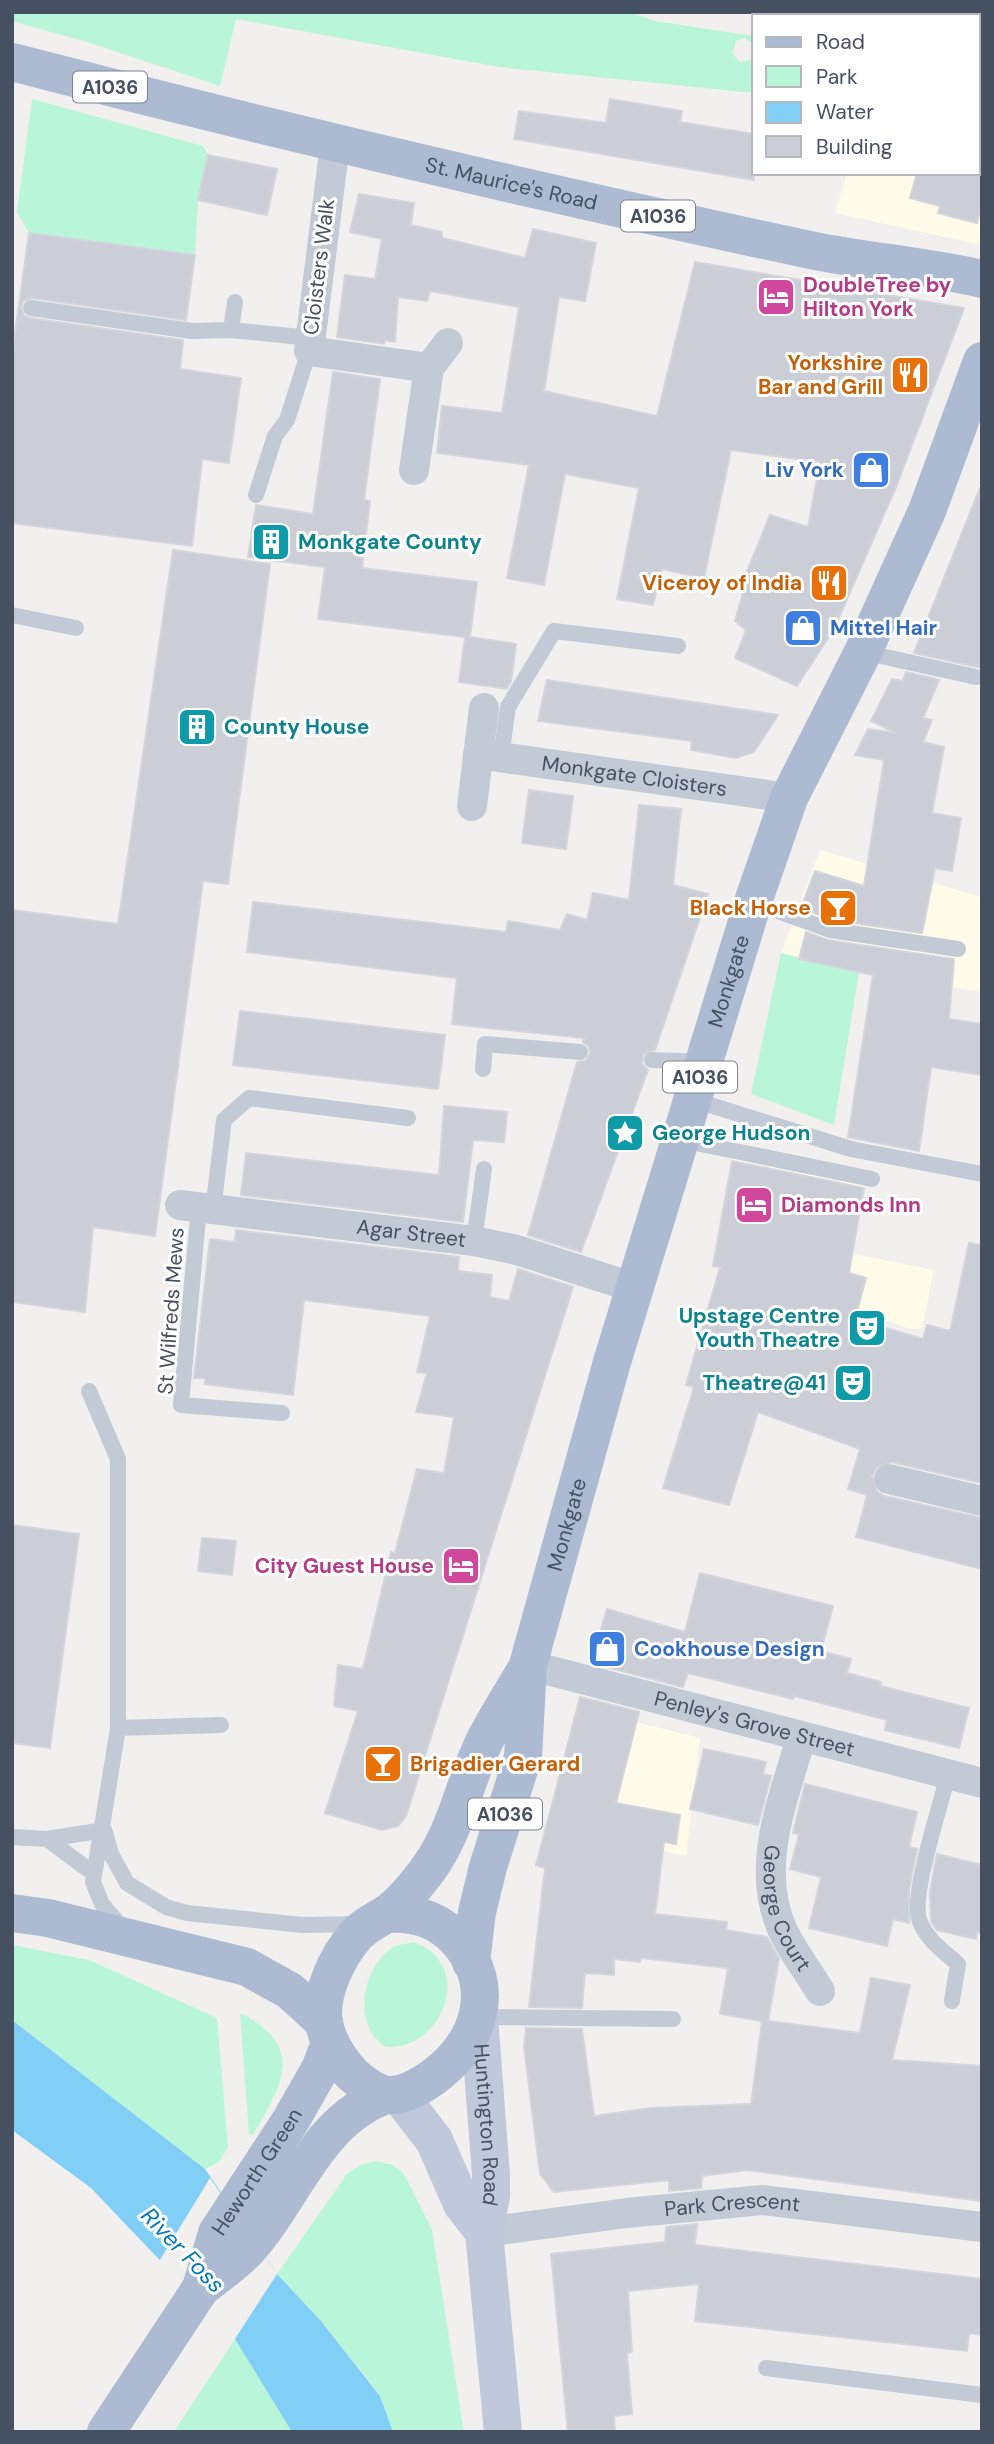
<svg xmlns="http://www.w3.org/2000/svg" width="994" height="2444" font-family="'DM Sans',sans-serif">
  <rect width="100%" height="100%" fill="#f2f0ef"/>
  <path fill="#fefbe8" d="M978,77h4v168l-147,-32 12,-40h131z
    M820,850l162,47v95l-110,-17 -91,-22z
    M733,1159l132,24 -11,71 80,16 -12,59h-13l-93,-36 -103,-27z
    M576,1707l124,31 -14,118 -141,-32z"/>
  <path fill="#b9f5d8" d="M12,12h617l26,9 99,15v8l-10,-6 -8,3 -4,12 8,9 14,-3v34l-255,-26 -263,-48 -16,67 -133,-44 -75,-21z
    M762,12h129v4h-117z
    M32,99l171,47 5,9 -10,45 -3,55 -166,-22 -12,-21z
    M781,953l78,19 -25,153 -83,-31z
    M413,1942c63,21 31,108 -27,105 -34,-20 -25,-78 6,-99 5,-4 14,-4 21,-6z
    M12,1945l77,15 128,58 11,129 -9,15 -14,7 -193,-149z
    M240,2013c68,34 41,73 13,122l-4,-1z
    M376,2161l17,4 11,9 28,56 32,202h-71l-13,-37 -60,-75 -43,-46 70,-100 14,-9z
    M235,2339l57,93h-118z"/>
  <path fill="#81cef7" d="M12,2020l193,149 72,105 43,46 60,76 13,36h-101l-57,-93 -144,-151 -79,-58z"/>
  <path fill="#f2f0ef" d="M210,2178l67,96 -44,68 -75,-79z"/>
  <path fill="#cbced6" stroke="#d3d4dc" stroke-width="2" d="M610,99l72,12 -2,11 74,12v46l-240,-41 5,-28 87,12z
    M208,155l69,14 -10,46 -69,-15z
    M917,173h65v32l-5,18 -39,-10 2,-7 -30,-8z
    M359,194l55,9 -3,22 31,7v6l83,20 8,-29 63,14 -11,58 -26,-4 -15,94 113,25 38,-154 269,46 -68,179 -62,142 -37,57 -62,-28 11,-28 -11,-9 10,-35h-4l29,-71 38,12 12,-65 -89,-12 -27,128 -42,-9 -9,36 -36,-6 22,-111 -74,-14 -21,111 -37,-7 22,-113 -92,-12 5,-47 60,7 17,-106 -89,-16 -3,10 -29,-4 -3,45 -10,-2 -1,4 -47,-7 8,-62 30,4 7,-40 -32,-7z
    M29,233l166,22 -9,65 -154,-22 -9,3 -2,6 3,9 6,2 153,22 -3,29 61,9 -12,85 -27,-4 -10,87 -180,-23v-168z
    M333,372l47,7 -16,121 6,1 -8,67 115,14 -7,55 46,7 -5,37 -4,8 -48,-7 6,-45 -147,-18 7,-52 -77,-10 8,-52 57,9z
    M980,488h2v180l-68,-15z
    M173,550l97,14 -42,320 -25,-3 -48,355 -62,-9 -8,85 -73,-10v-392l106,14z
    M906,672l33,8 -16,38 9,2 -9,22 21,5 -12,66 29,5 -9,53 -17,-3 -13,65 -89,-13 -32,-12 14,-37 49,15 20,-126 -29,-5 13,-26 28,4 -25,-12 21,-42 11,2z
    M547,680l231,35 -24,37 -18,6 -45,-8 1,-9 -154,-20z
    M529,790l44,6 -7,53 -44,-6z
    M639,805l42,4 -8,76 35,9 -53,156 -12,5 -1,9 6,6 -67,182 -53,-17 49,-173 8,-1 5,-7 -1,-7 -6,-5 1,-4 -132,-14 5,-46 -210,-26 6,-50 253,30 2,-11 52,9 7,-16 20,6 6,-27 36,7z
    M806,932l22,8 126,19 -5,60 33,5v51l-51,-8 -12,84 -71,-14 25,-162 -74,-16z
    M240,1011l205,24 -7,54 -205,-24z
    M444,1106l63,6 -3,30 -31,-2 -10,82 -222,-27 5,-42 193,22z
    M732,1161l132,27 -15,85 17,5 -11,41 68,20 4,-14 23,6 19,-88 13,2v238l-90,-21 -15,5 -5,9 5,15 7,5 98,22v51l-126,-32 11,-42 -19,-6 12,-40 -102,-37 -29,93 -66,-17 31,-101 -8,-2 34,-118 -7,-1z
    M236,1230l223,27 -1,14 34,4 -2,22 19,4 9,-32 55,18 -167,529 -8,10 -16,4 -57,-17 33,-102 -24,-5 4,-41 25,4 28,-117 4,1 22,-84 27,4 10,-56 -38,-5 11,-39 -10,-1 13,-56 -126,-16 -11,95 -88,-11v-6h-11l16,-139 25,3z
    M12,1525l67,9 -29,214 -38,-5z
    M202,1538l34,3 -4,34 -34,-4z
    M700,1573l133,33 -12,45 30,8 -4,14 34,9 -1,4 89,22 -10,40 -74,-18 2,-10 -93,-24 -1,3 -105,-26 -5,14 -92,-24 16,-54 78,23z
    M580,1697l59,15 -23,91 64,12 -4,29 -12,-2 -9,72 72,8 -1,8 41,7 12,22 -11,62 92,12 11,-55 39,7 -18,75 90,6v135l-235,-31 -45,6 -1,12 -32,3v-11l-115,12 -14,-18 -16,-127 2,-19 56,1 12,87 57,-8 100,-4 11,-83 -42,-7 8,-46 -87,-10 -1,4 -26,-3v16l-29,-2 -3,35 -53,-1 16,-139 -9,-3z
    M704,1749l62,13 -3,12 8,2 -13,49 -68,-16z
    M805,1784l112,28 -8,35 8,2 -8,40v34l-16,-4 -6,27 -78,-18 12,-51 -31,-8 9,-35 -6,-1z
    M937,1854l45,11v68l-5,-1 -1,7 -39,-9 -6,-9 -1,-30z
    M697,2224l-2,21 287,34v56l-13,-2 -2,18 -272,-30 4,-37 -71,7 4,61 -5,1 5,61 -18,2 1,16h-47l-17,-178 114,-12 1,-15z"/>
  <g fill="none" stroke-linecap="round" stroke-linejoin="round">
    <path stroke="#c2cad6" stroke-width="16" d="M235,302l-4,28 79,8
      M31,308l161,23 39,-1
      M256,495l19,-59 12,-16 22,-69
      M12,615l64,13
      M863,652l113,25
      M501,757l7,-50 46,-76 124,15
      M753,902l77,28 128,19
      M652,1060l52,2
      M483,1069l2,-25 95,8
      M694,1100l157,49 131,25
      M681,1140l191,39
      M199,1207l-18,198 101,8
      M213,1210l11,-90 25,-22 159,20
      M474,1241l10,-72
      M89,1391l29,68v269
      M948,1775c-7,29 -37,119 -29,144 6,19 24,32 39,45l-6,37
      M105,1832l6,22 16,29 39,24 21,6 116,12 56,-1
      M12,1837l35,2 57,-9
      M47,1839l46,34
      M123,1929l-21,-25 -9,-22 25,-154 103,-3
      M479,2017l194,2
      M766,2368l216,27"/>
    <g stroke="#c2cad6" stroke-width="30">
      <path d="M335,144l-26,207 120,17"/>
      <path d="M414,470l15,-102 19,-25"/>
      <path id="s1" d="M478,754l311,44"/>
      <path d="M472,806l12,-98"/>
      <path id="s2" d="M180,1205l294,36 43,9 118,38"/>
      <path d="M889,1479l93,22"/>
      <path id="s3" d="M528,1665l454,118"/>
      <path id="s4" d="M801,1738c-18,63 -47,129 -18,193 10,21 25,40 37,60"/>
      <path id="s5" d="M484,2232l143,-19 135,-13 220,27"/>
    </g>
    <g stroke="#c0c9db" stroke-width="38">
      <path id="s6" d="M479,2017l12,158v21l-7,36 19,200"/>
      <path d="M399,2095l35,45 28,64 22,28"/>
    </g>
    <g stroke="#acbad2" stroke-width="38">
      <path id="s7" d="M12,62c266,69 534,132 803,189 55,11 112,15 167,28"/>
      <path d="M12,1913l36,5 199,49 43,24 34,31"/>
      <path d="M387,1914c29,-2 52,6 71,27 41,48 20,104 -26,137 -13,9 -28,18 -44,17 -13,-2 -26,-12 -36,-21 -13,-14 -24,-31 -28,-51 -5,-29 13,-66 32,-88 9,-10 19,-14 30,-21 16,-10 32,-31 43,-46 28,-39 35,-85 55,-126 12,-24 27,-47 40,-69"/>
      <path id="s8" d="M471,1962l6,-50 11,-45 35,-110 5,-92 84,-303 141,-460 36,-104 74,-146 64,-141 55,-150"/>
      <path d="M201,2288c15,-12 33,-24 46,-38 47,-51 68,-129 139,-155"/>
      <path id="s9" d="M106,2432l95,-144 16,-55 74,-113 29,-51 10,-26"/>
    </g>
  </g>
  <defs>
    <g id="hotel-square" transform="scale(2.0125)"><rect x="-9" y="-9" width="18" height="18" rx="4" fill="#d1479c" stroke="#fff"/><path d="M-6-4.5h1.5V1H6V5H4.5V3h-9V5H-6ZM-4 0a1.8 1.8 0 1 1 3.6 0ZM.5 0V-2.5h3Q6-2.5 6 0Z" fill="#fff"/></g>
    <g id="restaurant-square" transform="scale(2.0125)"><rect x="-9" y="-9" width="18" height="18" rx="4" fill="#e8710a" stroke="#fff"/><path d="M-5-6h1v4h1v-4h1v4h1v-4h1v5L-1.5 .5V6h-2V.5L-5-1ZM5-6V6H3V1.5H1.5Q1.5-4 5-6Z" fill="#fff"/></g>
    <g id="shop-square" transform="scale(2.0125)"><rect x="-9" y="-9" width="18" height="18" rx="4" fill="#3f7fe0" stroke="#fff"/><path d="M-5-2.5h2.3a2.7 3.5 0 0 1 5.4 0H5L5.5 6h-11ZM-1.5-2.5h3a1.5 2.3 0 0 0-3 0Z" fill="#fff"/></g>
    <g id="building-square" transform="scale(2.0125)"><rect x="-9" y="-9" width="18" height="18" rx="4" fill="#0f9aa8" stroke="#fff"/><path d="M-4-6H4V6H1V3H-1V6H-4ZM-2.5-4.3h1.7v1.8h-1.7ZM.8-4.3h1.7v1.8H.8ZM-2.5-1h1.7V.8h-1.7ZM.8-1h1.7V.8H.8Z" fill="#fff"/></g>
    <g id="bar-square" transform="scale(2.0125)"><rect x="-9" y="-9" width="18" height="18" rx="4" fill="#e8710a" stroke="#fff"/><path d="M-6-5H6L.8 .8V4.5H3.5V6h-7V4.5H-.8V.8Z" fill="#fff"/></g>
    <g id="sight-square" transform="scale(2.0125)"><rect x="-9" y="-9" width="18" height="18" rx="4" fill="#0f9aa8" stroke="#fff"/><path d="M0-6L1.8-2.2L6-1.7L2.9 1.2L3.7 5.4L0 3.3L-3.7 5.4L-2.9 1.2L-6-1.7L-1.8-2.2Z" fill="#fff"/></g>
    <g id="theatre-square" transform="scale(2.0125)"><rect x="-9" y="-9" width="18" height="18" rx="4" fill="#0f9aa8" stroke="#fff"/><path d="M-5-5.5Q0-4 5-5.5V0Q5 5 0 6Q-5 5-5 0ZM-3.3-2.5H-1v1.5H-3.3ZM1-2.5H3.3v1.5H1ZM-2.8 1Q0 5.5 2.8 1Z" fill="#fff"/></g>
  </defs>
  <g fill-rule="evenodd">
    <use href="#hotel-square" x="776" y="297"/>
    <use href="#restaurant-square" x="910" y="375"/>
    <use href="#shop-square" x="871" y="470"/>
    <use href="#building-square" x="271" y="542"/>
    <use href="#restaurant-square" x="829" y="583"/>
    <use href="#shop-square" x="803" y="628"/>
    <use href="#building-square" x="197" y="727"/>
    <use href="#bar-square" x="838" y="908"/>
    <use href="#sight-square" x="625" y="1133"/>
    <use href="#hotel-square" x="754" y="1205"/>
    <use href="#theatre-square" x="867" y="1328"/>
    <use href="#theatre-square" x="853" y="1383"/>
    <use href="#hotel-square" x="461" y="1566"/>
    <use href="#shop-square" x="607" y="1649"/>
    <use href="#bar-square" x="383" y="1764"/>
  </g>
  <g text-anchor="middle" stroke-width="6" stroke-linejoin="round" paint-order="stroke">
    <g fill="#fff" stroke="#7d8490" stroke-width="2">
      <rect x="73" y="71.5" width="74" height="31" rx="5"/>
      <rect x="621" y="200.5" width="74" height="31" rx="5"/>
      <rect x="663" y="1061.5" width="74" height="31" rx="5"/>
      <rect x="468" y="1798.5" width="74" height="31" rx="5"/>
    </g>
    <g font-size="19" font-weight="bold" fill="#455060">
      <text x="110" y="94">A1036</text>
      <text x="658" y="223">A1036</text>
      <text x="700" y="1084">A1036</text>
      <text x="505" y="1821">A1036</text>
    </g>
    <g font-size="21" fill="#455060" stroke="#fff">
      <text dy="7" stroke="none"><textPath href="#s7" startOffset="514">St. Maurice's Road</textPath></text>
      <text transform="translate(319 267) rotate(-83)" y="7">Cloisters Walk</text>
      <text dy="7" stroke="none"><textPath href="#s1" startOffset="158">Monkgate Cloisters</textPath></text>
      <text dy="7" stroke="none"><textPath href="#s8" startOffset="1017">Monkgate</textPath></text>
      <text dy="7" stroke="none"><textPath href="#s2" startOffset="233">Agar Street</textPath></text>
      <text transform="translate(171 1311) rotate(-86)" y="7">St Wilfreds Mews</text>
      <text dy="7" stroke="none"><textPath href="#s8" startOffset="450">Monkgate</textPath></text>
      <text dy="7" stroke="none"><textPath href="#s3" startOffset="234">Penley's Grove Street</textPath></text>
      <text dy="7" stroke="none"><textPath href="#s4" startOffset="177">George Court</textPath></text>
      <text dy="7" stroke="none"><textPath href="#s6" startOffset="108">Huntington Road</textPath></text>
      <text dy="7" stroke="none"><textPath href="#s9" startOffset="303">Heworth Green</textPath></text>
      <text dy="7" stroke="none"><textPath href="#s5" startOffset="250">Park Crescent</textPath></text>
    </g>
    <g font-size="21" font-weight="bold" fill="#b23c85" stroke="#fff" text-anchor="start">
      <text x="803" y="292">DoubleTree by<tspan x="803" dy="24">Hilton York</tspan></text>
      <text x="781" y="1212">Diamonds Inn</text>
      <text x="434" y="1573" text-anchor="end">City Guest House</text>
    </g>
    <g font-size="21" font-weight="bold" fill="#c56008" stroke="#fff" text-anchor="end">
      <text x="883" y="370">Yorkshire<tspan x="883" dy="24">Bar and Grill</tspan></text>
      <text x="802" y="590">Viceroy of India</text>
      <text x="811" y="915">Black Horse</text>
      <text x="410" y="1771" text-anchor="start">Brigadier Gerard</text>
    </g>
    <g font-size="21" font-weight="bold" fill="#366cbe" stroke="#fff" text-anchor="start">
      <text x="844" y="477" text-anchor="end">Liv York</text>
      <text x="830" y="635">Mittel Hair</text>
      <text x="634" y="1656">Cookhouse Design</text>
    </g>
    <g font-size="21" font-weight="bold" fill="#0d838f" stroke="#fff" text-anchor="start">
      <text x="298" y="549">Monkgate County</text>
      <text x="224" y="734">County House</text>
      <text x="652" y="1140">George Hudson</text>
      <text x="840" y="1323" text-anchor="end">Upstage Centre<tspan x="840" dy="24">Youth Theatre</tspan></text>
      <text x="826" y="1390" text-anchor="end">Theatre@41</text>
    </g>
    <g font-size="23" font-style="italic" fill="#0079b8" stroke="#fff">
      <text transform="translate(183 2250) rotate(46)" y="8">River Foss</text>
    </g>
  </g>
  <rect width="994" height="2444" fill="none" stroke="#455060" stroke-width="28"/>
  <rect x="752" y="14" width="228" height="161" fill="#ffffff" stroke="#b5b9bf" stroke-width="2"/>
  <rect x="766" y="37" width="35" height="10" fill="#acbad2" stroke="#b5b9bf" stroke-width="2"/>
  <text x="816" y="49" font-size="21" fill="#455060">Road</text>
  <rect x="766" y="66" width="35" height="21" fill="#b9f5d8" stroke="#b5b9bf" stroke-width="2"/>
  <text x="816" y="84" font-size="21" fill="#455060">Park</text>
  <rect x="766" y="102" width="35" height="21" fill="#81cef7" stroke="#b5b9bf" stroke-width="2"/>
  <text x="816" y="119" font-size="21" fill="#455060">Water</text>
  <rect x="766" y="136" width="35" height="21" fill="#cbced6" stroke="#b5b9bf" stroke-width="2"/>
  <text x="816" y="154" font-size="21" fill="#455060">Building</text>
</svg>
